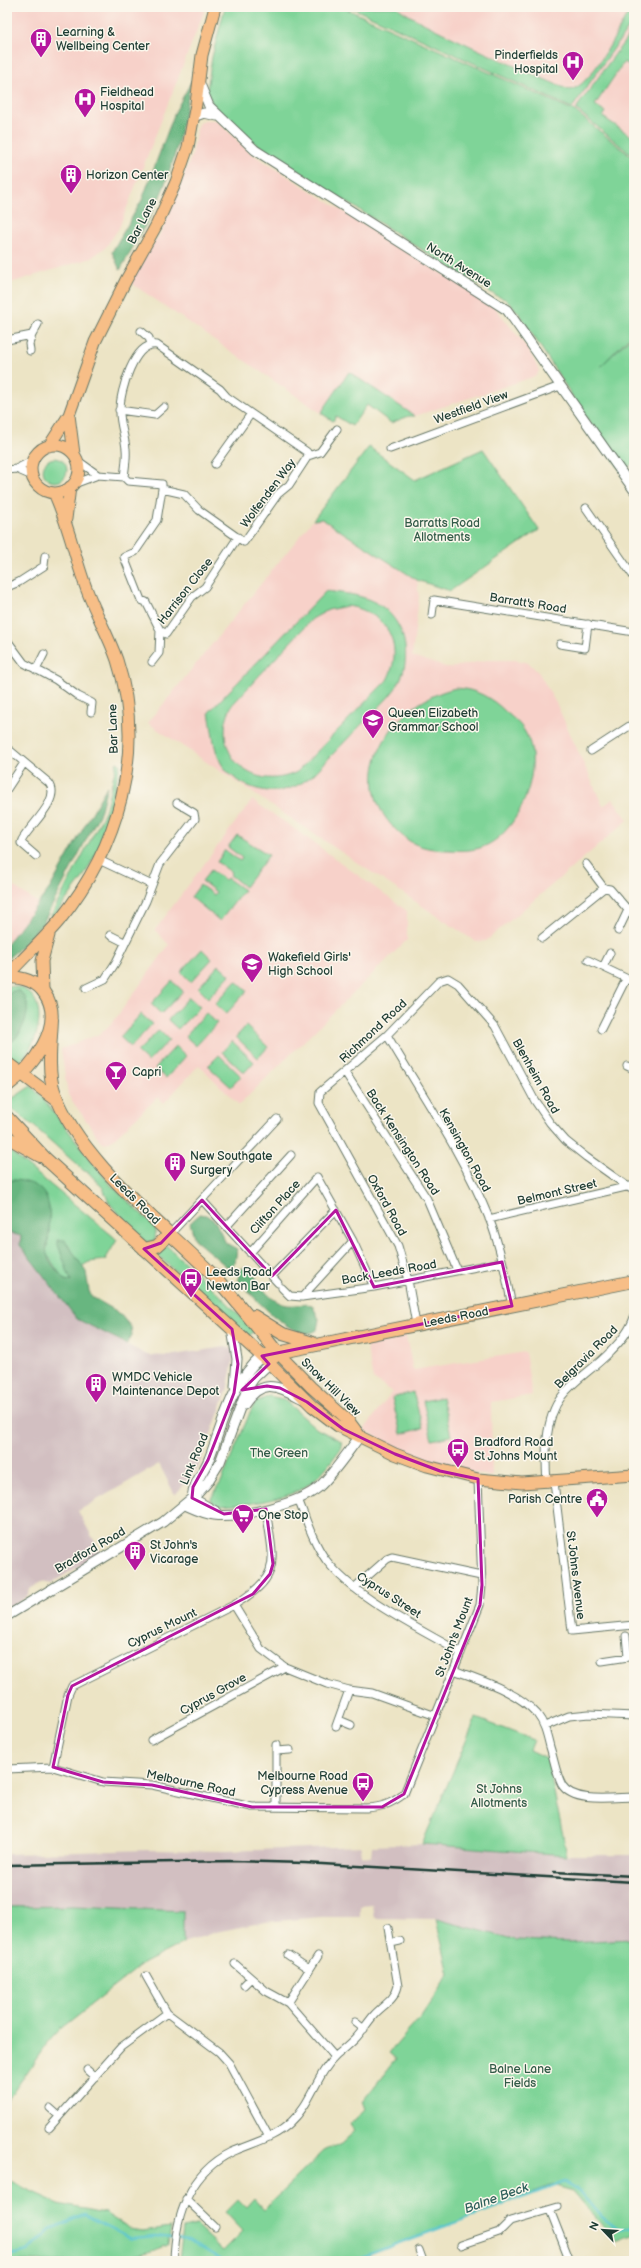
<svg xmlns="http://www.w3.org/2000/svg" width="641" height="2268" font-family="'Balsamiq Sans',sans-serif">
  <rect width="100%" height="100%" fill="#fbf7ec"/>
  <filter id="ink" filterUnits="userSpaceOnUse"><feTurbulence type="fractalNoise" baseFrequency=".025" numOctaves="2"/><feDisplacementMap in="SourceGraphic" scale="8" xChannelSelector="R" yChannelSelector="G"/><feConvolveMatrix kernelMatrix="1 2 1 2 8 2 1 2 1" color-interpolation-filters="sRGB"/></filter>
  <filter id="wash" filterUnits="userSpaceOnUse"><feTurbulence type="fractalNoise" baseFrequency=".012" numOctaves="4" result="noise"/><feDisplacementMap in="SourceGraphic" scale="16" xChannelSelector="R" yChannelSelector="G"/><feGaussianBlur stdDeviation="0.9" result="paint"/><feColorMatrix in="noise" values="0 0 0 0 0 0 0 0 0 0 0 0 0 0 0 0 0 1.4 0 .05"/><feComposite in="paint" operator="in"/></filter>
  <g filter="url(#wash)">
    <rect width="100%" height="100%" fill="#ece4c5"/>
    <path fill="#f7d1c9" d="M7,7h199l-87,221 -13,19 -15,11 -84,26z
      M350,7h284v150l-62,-49z
      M205,120h11l36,34 241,151 36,45 10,21 -3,5 -121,40 -66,-44 -28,41 -193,-132 34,-50 30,-76 6,-31z
      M321,519l96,61 2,17 -7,59 37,12 38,-8h30l12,3 10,10 18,32 46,101 10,-7 15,21 -142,121 -10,1 -328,-219 165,-203z
      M252,800l40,27 115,84v29l-168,165 -40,-40 -35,38 -6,-6 -48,45 -8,1 -34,-48 -7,-46 39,-15 13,-12 56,-77 -14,-15z
      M7,882l31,21 -31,41z
      M405,1331l8,39 112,-18 7,43 -41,7 1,75 -78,-20 -50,-27 28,-38 -19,-13 -8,-40z"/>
    <path fill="#d2bfc1" d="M7,1232l14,3 -1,10 57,74 70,36 20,1 58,-9 8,1 1,8 -7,35 -29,77 -23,27 -16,-31 -81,47 23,42 -51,31 -9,-2 -3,2 -8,5 -3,7 -20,15z
      M422,1844l145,11h67v84l-65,3 -53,-2 -80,-21 -62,-1 -2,-13 -12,1v11h-39l-56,5 -49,10 -33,11 -1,-32 -108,-5 -67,1v-53l141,-4 79,1 134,-5 1,10 9,1 1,-11z"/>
    <path fill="#7fd498" stroke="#4f8866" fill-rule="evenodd" d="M225,7h117l233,104 59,48v173l-35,36 35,-34v128l-12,11 -104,-161 -13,-13 -8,-3 -43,-26 -206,-131 -36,-35 -5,-14 5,-33z
      M350,7h48c7,12 148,73 171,83 23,-2 50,-64 63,-83h2v13l-62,88z
      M634,28v40l-10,-6 -29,43 11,7 -3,5 31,21v19l-57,-47v-3z
      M349,372l66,44h-6l-18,7 -24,-18 -15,21 -16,-10 -3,5 -12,-8z
      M369,447l46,33 68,-31 56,81 -89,61 -33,-11 -95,-61 -9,1z
      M43 470a12 12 0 1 1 24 0a12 12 0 1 1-24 0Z
      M326,591c14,2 31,3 44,9 35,14 46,59 25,89 -8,11 -19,21 -29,31 -18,18 -35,36 -53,55 -9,7 -18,13 -30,15 -21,5 -51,-7 -62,-27 -8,-15 -9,-35 -12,-51zM347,606c38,5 59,38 40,74l-90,92c-47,23 -89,-22 -65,-67l80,-86 16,-9z
      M456,688c20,1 36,10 50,24 7,6 15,12 19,20 20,33 -4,97 -38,113 -11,6 -26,6 -38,5 -13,0 -30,-2 -41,-10 -70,-50 -23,-136 48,-152z
      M117,762l3,2 -16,76 -22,39 -38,50 61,-117z
      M237,835l32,20 -24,32 -15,-12 1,-3 -14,-10 8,-12 15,11 2,-3 -14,-11z
      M211,870l14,10 2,-2 17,12 -24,31 -29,-24 9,-12 14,10 2,-3 -14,-11z
      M202,949l10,10 -21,23 -10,-10z
      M219,965l11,10 -22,23 -10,-10z
      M172,981l11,10 -22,23 -10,-10z
      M236,981l11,10 -21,23 -11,-10z
      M7,986c45,0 36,55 12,76l-12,-6v-13l5,-1 8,-9 7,-28 -20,-10z
      M189,997l11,10 -22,22 -10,-9z
      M206,1013l11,10 -21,23 -11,-10z
      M141,1014l11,10 -21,23 -11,-10z
      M246,1026l22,21 -10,11 -22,-21z
      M159,1030l10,10 -21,22 -11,-10z
      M232,1041l22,21 -10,11 -22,-21z
      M176,1046l10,10 -20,22 -11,-10z
      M219,1055l22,21 -10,11 -23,-21z
      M31,1086l11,11 68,87 42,40 4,5 -1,11 -5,2 -6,-1 -35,-38 -6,-15 -15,-16 -4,-1 -49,-44 -28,-22v-3z
      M7,1149l107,88 3,3 -12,20 -16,2 -7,4 -17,-26 -4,13 11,28 -8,-1 -18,-27 3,-21v-26l-35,-26 -7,1z
      M166,1245l55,51 33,35 -5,5 -94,-83z
      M413,1392l10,36 -22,6 -9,-36z
      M269,1396l14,3 34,30 24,12 1,6c-10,13 -19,27 -33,37 -22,17 -64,21 -92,22l-7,-6 11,-18 30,-72 5,-8z
      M442,1397l9,39 -19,4 -9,-39z
      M476,1718l58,22 -4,10 17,8 20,97 -145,-11z
      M74,1906l109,5v32l-39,20 -84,66 -14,16 -39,56v-194z
      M436,1919l80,21 53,2 65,-3v296l-18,7 -43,-51 -21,-6 -198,76h-175l4,-32 13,-3 27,25 20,-20 -18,-19 13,-13 8,8 8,-9 10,11 60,-58 17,-8 14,-13 -5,-6 15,-14 -3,-8 34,-43 -7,-6 31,-35 29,-44z
      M7,2180l52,24 46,9 24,16 13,2 29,-4 -3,18c-49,21 -109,16 -161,16z"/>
    <path fill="#67b680" stroke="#437a5a" d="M191,82c-8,41 -16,83 -34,121 -11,23 -25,45 -37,67l-8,-18 30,-52 33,-88z
      M107,786l-7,27 -57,110 -24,26 -12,10v-15l43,-56z
      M13,991h7c3,4 7,8 7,14 2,12 -7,32 -18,38h-2v-48z
      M14,1180c35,3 37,22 35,52 0,7 -4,15 -2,22 2,9 12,18 17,26l7,1 -13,-36v-5h7l21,32 3,19 3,6 26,15 13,15 1,8 -5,9 -50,-25 -57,-74 1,-9 -14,-4v-51z
      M200,1214l6,1 9,6 11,22 11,6 -2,14 -4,4 -5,-1 -31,-26 -5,-17z
      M245,1267l5,2c11,15 17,32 37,36 8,1 17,-2 25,0l7,14 -2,11c-22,16 -63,-34 -78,-48l-1,-11z"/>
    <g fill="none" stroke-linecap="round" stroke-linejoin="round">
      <path stroke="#58c5ce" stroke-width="2.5" d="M7,2252l9,2 12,-3 22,-22 35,-14 46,23 24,-2 34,4 34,21
        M351,2261l214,-79 14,8 23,27 17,13 15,-3"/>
    </g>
  </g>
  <g filter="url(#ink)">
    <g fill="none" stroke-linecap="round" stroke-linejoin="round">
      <g stroke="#677767" stroke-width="9">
        <path id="minor" d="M141,331l8,7 2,6
          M32,335l6,-11
          M7,340l25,-5 -3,9 1,7
          M119,410l36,5 9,-8
          M390,449l170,-63
          M308,456l12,-4 17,-23
          M77,460l21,15
          M215,464l35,-49
          M16,469l16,-8
          M7,470l9,-1 16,7
          M74,484l24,-9 26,2 4,4 34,3v5l22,5 15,16 45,32 34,-48 11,-9 19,-29 -1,-4 -80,-55 -7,-8 -63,-44c-23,-4 -37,47 -37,64 -1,13 5,27 6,40 1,9 -1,19 -2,28
          M162,489l-5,31 -22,32 -11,5 17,43 5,2 14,28 6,4 26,-37 13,-10 33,-50
          M586,508l48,69
          M7,587l12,-5 25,-16 1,-10
          M432,615l2,-15 200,32
          M7,640l17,23 32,17 22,16 14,7 -1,9
          M560,644l25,4 3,-24
          M152,662l7,-9 1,-23
          M36,670l8,-16
          M7,748l42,35c13,16 -19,42 -27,57l-1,3 15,13
          M591,751l43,-28
          M7,789l17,-26
          M99,860l53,25
          M586,864l18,24
          M618,931l10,-21 6,-6
          M110,935l14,7
          M542,938l62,-50 6,1 18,21
          M588,960l46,22
          M603,967l7,-14
          M86,988l19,-9 11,-17 30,-61 14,-37 35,-45 -1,-6 -17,-10
          M601,1029l25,-50
          M387,1035c35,60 76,119 102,183 11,28 17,58 23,88
          M627,1066l7,3
          M345,1072l82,127 30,71
          M202,1200l76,83
          M489,1219l141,-33
          M226,1227l65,-72
          M170,1234l107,-115
          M250,1253l67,-76 36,64 21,46
          M272,1276l64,-66
          M282,1288l8,8 12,1 72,-10 128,-25
          M302,1297l51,-56
          M416,1324l-8,-44 -10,-34 -79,-143 1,-11 67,-57 52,-54 9,-3 10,6 37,42 40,75 15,22 16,18 20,16 48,34
          M554,1482l18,149 62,-6
          M547,1483c-2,-27 -3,-64 15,-87 13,-17 33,-28 48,-44 10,-10 20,-21 24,-35
          M298,1499c8,20 15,43 28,61 30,39 93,68 135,93
          M354,1588l33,-29 5,-2 89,19
          M234,1605l27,44 24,18 42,17 22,6 23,3 64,23
          M602,1661l26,-4 -2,-21
          M454,1670c28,11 63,21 83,44 8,10 10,21 13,33 4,12 6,27 12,38 12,19 52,12 72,12
          M339,1720l12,5
          M336,1726l13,-36
          M545,1726l24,-10 20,-2 45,2
          M151,1740l134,-73
          M276,1751l14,-1
          M53,1767l15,-72 4,-9 162,-81c50,-30 39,-44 32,-96
          M7,1769l46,-2 50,15 49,3 100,22 114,1c16,-1 25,-4 38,-14l76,-189 2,-20 -4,-106
          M276,1807v-62
          M391,1943l9,-2
          M288,1955l21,14
          M235,1964l31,27 22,12 47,54
          M146,1976l21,37 52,39 10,11 40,74
          M244,1985l7,-7
          M288,2003l30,-47
          M355,2022l9,7
          M87,2070l8,7
          M50,2108l9,8
          M49,2128l72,-81 46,-34
          M186,2199l29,28
          M550,2210l20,51
          M461,2245l38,-13 11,-11 48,-14
          M419,2250l4,11
          M174,2261c1,-44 15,-88 58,-109 20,-9 43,-14 59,-30 21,-19 25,-48 46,-67 6,-5 12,-10 18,-16 7,-7 12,-16 19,-24 9,-10 21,-15 24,-29l-10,-58"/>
      </g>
      <g stroke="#677767" stroke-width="11">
        <path id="tertiary" d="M200,84l9,22 46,44 252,160 127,180
          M193,117l11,-4 13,3
          M232,1329l5,30 -2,28
          M244,1405c19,-28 33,-19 59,-6
          M192,1498c1,-14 11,-25 17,-39 14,-36 22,-76 53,-103
          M192,1498l25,14
          M185,1505c9,4 19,9 29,10 26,3 85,-11 105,-28 16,-15 28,-34 41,-51
          M7,1616l156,-94 35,-29 9,-10 13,-21 27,-73 7,-11 15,-14"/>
      </g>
      <g stroke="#677767" stroke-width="13">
        <path id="primary" d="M69,415l5,39
          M31 469a24 24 0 1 1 48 0a24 24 0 1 1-48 0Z
          M49,446l20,-31 26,-73 31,-62 30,-54 20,-44 12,-35 8,-43 6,-49 13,-48
          M66,519l4,-32
          M7,976c17,-19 36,-36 52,-55 59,-73 88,-169 58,-261 -8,-23 -20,-44 -29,-67 -13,-33 -19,-68 -34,-100
          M43,990l-1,-29 7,-26
          M262,1356l50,50 26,20 57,28 32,12 51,13 44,4 112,-8
          M274,1358l3,-6 34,35 37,33 12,16"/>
      </g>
      <g stroke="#677767" stroke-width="14">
        <path id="trunk" d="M7,977c14,0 30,4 38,17 21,31 -13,74 -38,92
          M52,1019c-1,23 -5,51 2,72 24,68 107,132 157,182 24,25 44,52 66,79
          M7,1063l51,38
          M7,1117l39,42 216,197 372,-75
          M7,1137l33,19
          M144,1249l13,-3 13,-12
          M254,1316l29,18 30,9"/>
      </g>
      <use href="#minor" stroke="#fff" stroke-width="7"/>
      <use href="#tertiary" stroke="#fff" stroke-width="9"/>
      <use href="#primary" stroke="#f7be87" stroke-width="11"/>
      <use href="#trunk" stroke="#f7be87" stroke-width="12"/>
      <path stroke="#1f3d34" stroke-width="2.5" d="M7,1865l226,-4 72,2 329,19
        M554,1872l80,4"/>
    </g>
  </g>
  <path fill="none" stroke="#b5179e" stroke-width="3" stroke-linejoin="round" d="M202,1200l70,76 64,-66 38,77 128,-25 10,44 -250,50 7,8 -27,26 25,-4 13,2 27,14 36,27 52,25 45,17 38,8 4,106 -2,20 -76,189 -22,13h-130l-100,-22 -49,-3 -50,-15 15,-72 4,-9 181,-92 17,-20 3,-10 -7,-55 -42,5 -32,-16 1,-11 15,-27 26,-67 4,-29 -6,-35 -88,-80 17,-6z"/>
  <defs>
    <g id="building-pin" transform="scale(1.15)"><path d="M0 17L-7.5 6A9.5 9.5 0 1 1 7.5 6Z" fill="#b5179e" stroke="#fbf7ec"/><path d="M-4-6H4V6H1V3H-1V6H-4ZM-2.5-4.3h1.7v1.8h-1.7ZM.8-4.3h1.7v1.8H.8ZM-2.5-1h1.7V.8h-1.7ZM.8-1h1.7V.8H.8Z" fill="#fff"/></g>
    <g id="hospital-pin" transform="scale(1.15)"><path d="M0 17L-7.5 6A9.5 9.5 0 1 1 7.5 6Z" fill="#b5179e" stroke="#fbf7ec"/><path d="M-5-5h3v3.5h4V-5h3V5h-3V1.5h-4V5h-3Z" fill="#fff"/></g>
    <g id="school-pin" transform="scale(1.15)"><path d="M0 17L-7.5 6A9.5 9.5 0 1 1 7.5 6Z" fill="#b5179e" stroke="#fbf7ec"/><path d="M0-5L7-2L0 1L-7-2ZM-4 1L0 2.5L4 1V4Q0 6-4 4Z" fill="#fff"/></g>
    <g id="bar-pin" transform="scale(1.15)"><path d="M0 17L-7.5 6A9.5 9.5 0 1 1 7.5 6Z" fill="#b5179e" stroke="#fbf7ec"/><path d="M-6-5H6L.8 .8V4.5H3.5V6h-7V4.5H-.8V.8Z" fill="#fff"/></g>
    <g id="bus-pin" transform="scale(1.15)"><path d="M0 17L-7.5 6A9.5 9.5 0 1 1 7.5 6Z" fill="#b5179e" stroke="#fbf7ec"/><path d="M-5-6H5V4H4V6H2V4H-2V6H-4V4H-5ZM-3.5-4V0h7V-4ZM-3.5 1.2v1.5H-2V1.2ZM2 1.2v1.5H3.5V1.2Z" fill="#fff"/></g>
    <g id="civic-pin" transform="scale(1.15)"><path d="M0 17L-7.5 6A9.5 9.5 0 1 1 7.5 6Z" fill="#b5179e" stroke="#fbf7ec"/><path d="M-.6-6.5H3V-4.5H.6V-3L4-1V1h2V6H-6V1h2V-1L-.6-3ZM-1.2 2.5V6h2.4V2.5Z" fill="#fff"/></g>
    <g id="supermarket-pin" transform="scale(1.15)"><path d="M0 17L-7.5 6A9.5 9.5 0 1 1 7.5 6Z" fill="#b5179e" stroke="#fbf7ec"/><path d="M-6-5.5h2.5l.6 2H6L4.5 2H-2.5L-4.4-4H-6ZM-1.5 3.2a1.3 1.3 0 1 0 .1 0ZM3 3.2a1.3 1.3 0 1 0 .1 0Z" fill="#fff"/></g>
  </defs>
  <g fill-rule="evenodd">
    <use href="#building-pin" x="41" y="39"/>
    <use href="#hospital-pin" x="573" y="62"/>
    <use href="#hospital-pin" x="85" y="99"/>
    <use href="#building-pin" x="71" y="175"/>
    <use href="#school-pin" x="373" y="720"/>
    <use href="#school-pin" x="252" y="964"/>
    <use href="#bar-pin" x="116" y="1072"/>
    <use href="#building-pin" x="175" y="1163"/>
    <use href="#bus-pin" x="191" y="1279"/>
    <use href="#building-pin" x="96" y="1384"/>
    <use href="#bus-pin" x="458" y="1449"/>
    <use href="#civic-pin" x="597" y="1499"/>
    <use href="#supermarket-pin" x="243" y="1515"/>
    <use href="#building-pin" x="135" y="1552"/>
    <use href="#bus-pin" x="363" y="1783"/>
  </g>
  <g text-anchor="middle" stroke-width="3" stroke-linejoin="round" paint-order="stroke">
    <g font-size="12" fill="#1f3d34" stroke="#fbf7ec" text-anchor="start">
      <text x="56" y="36">Learning &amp;<tspan x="56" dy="14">Wellbeing Center</tspan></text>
      <text x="558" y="59" text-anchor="end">Pinderfields<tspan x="558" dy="14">Hospital</tspan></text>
      <text x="100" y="96">Fieldhead<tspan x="100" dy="14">Hospital</tspan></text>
      <text x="86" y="179">Horizon Center</text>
      <text x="388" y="717">Queen Elizabeth<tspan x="388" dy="14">Grammar School</tspan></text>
      <text x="268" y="961">Wakefield Girls'<tspan x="268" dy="14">High School</tspan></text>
      <text x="132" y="1076">Capri</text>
      <text x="190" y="1160">New Southgate<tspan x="190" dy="14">Surgery</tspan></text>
      <text x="206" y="1276">Leeds Road<tspan x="206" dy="14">Newton Bar</tspan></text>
      <text x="112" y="1381">WMDC Vehicle<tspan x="112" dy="14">Maintenance Depot</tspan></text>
      <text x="474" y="1446">Bradford Road<tspan x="474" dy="14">St Johns Mount</tspan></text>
      <text x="582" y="1503" text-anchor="end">Parish Centre</text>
      <text x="258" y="1519">One Stop</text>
      <text x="150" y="1549">St John's<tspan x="150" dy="14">Vicarage</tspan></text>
      <text x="348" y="1780" text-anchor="end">Melbourne Road<tspan x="348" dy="14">Cypress Avenue</tspan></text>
    </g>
    <g font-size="12" fill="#1f3d34" stroke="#fbf7ec">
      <text transform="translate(142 221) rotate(-63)" y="4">Bar Lane</text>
      <text transform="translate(459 265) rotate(32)" y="4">North Avenue</text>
      <text transform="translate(471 407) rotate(-20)" y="4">Westfield View</text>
      <text transform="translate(268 493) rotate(-53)" y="4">Wolfenden Way</text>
      <text transform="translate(185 591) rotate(-52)" y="4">Harrison Close</text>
      <text transform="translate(528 603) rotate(9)" y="4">Barratt's Road</text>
      <text transform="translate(113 729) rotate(-92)" y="4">Bar Lane</text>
      <text transform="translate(373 1031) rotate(-43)" y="4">Richmond Road</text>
      <text transform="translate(536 1076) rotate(61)" y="4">Blenheim Road</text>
      <text transform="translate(403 1142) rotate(57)" y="4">Back Kensington Road</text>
      <text transform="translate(465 1150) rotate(61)" y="4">Kensington Road</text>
      <text transform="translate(557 1192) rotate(-13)" y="4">Belmont Street</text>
      <text transform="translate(135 1199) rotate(45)" y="4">Leeds Road</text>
      <text transform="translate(387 1205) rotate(61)" y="4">Oxford Road</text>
      <text transform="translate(275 1207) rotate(-48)" y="4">Clifton Place</text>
      <text transform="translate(389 1272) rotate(-10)" y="4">Back Leeds Road</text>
      <text transform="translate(456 1317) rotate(-11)" y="4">Leeds Road</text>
      <text transform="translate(586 1357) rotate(-45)" y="4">Belgravia Road</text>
      <text transform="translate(331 1387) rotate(44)" y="4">Snow Hill View</text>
      <text transform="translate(194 1459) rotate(-67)" y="4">Link Road</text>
      <text transform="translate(90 1550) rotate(-30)" y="4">Bradford Road</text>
      <text transform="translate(576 1575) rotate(83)" y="4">St Johns Avenue</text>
      <text transform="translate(389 1595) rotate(33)" y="4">Cyprus Street</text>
      <text transform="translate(162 1628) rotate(-26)" y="4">Cyprus Mount</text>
      <text transform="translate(454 1637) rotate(-69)" y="4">St John's Mount</text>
      <text transform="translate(213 1694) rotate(-29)" y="4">Cyprus Grove</text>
      <text transform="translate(191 1783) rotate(12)" y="4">Melbourne Road</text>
    </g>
    <g font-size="12" fill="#325b48" stroke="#fbf7ec">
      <text x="442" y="527">Barratts Road<tspan x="442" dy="14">Allotments</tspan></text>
      <text x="279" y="1457">The Green</text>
      <text x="499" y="1793">St Johns<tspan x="499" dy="14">Allotments</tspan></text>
      <text x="520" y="2073">Balne Lane<tspan x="520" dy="14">Fields</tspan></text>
    </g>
    <g font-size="13" font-style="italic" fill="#2d5f5a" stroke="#fbf7ec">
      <text transform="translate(496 2197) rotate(-20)" y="5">Balne Beck</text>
    </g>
  </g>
  <rect width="641" height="2268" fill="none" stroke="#fbf7ec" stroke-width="24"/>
  <g transform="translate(603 2230) rotate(295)" stroke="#fbf7ec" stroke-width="3" paint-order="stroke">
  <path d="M0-3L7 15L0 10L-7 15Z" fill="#1f3d34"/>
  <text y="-6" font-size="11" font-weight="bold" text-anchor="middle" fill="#1f3d34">N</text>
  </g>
</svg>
